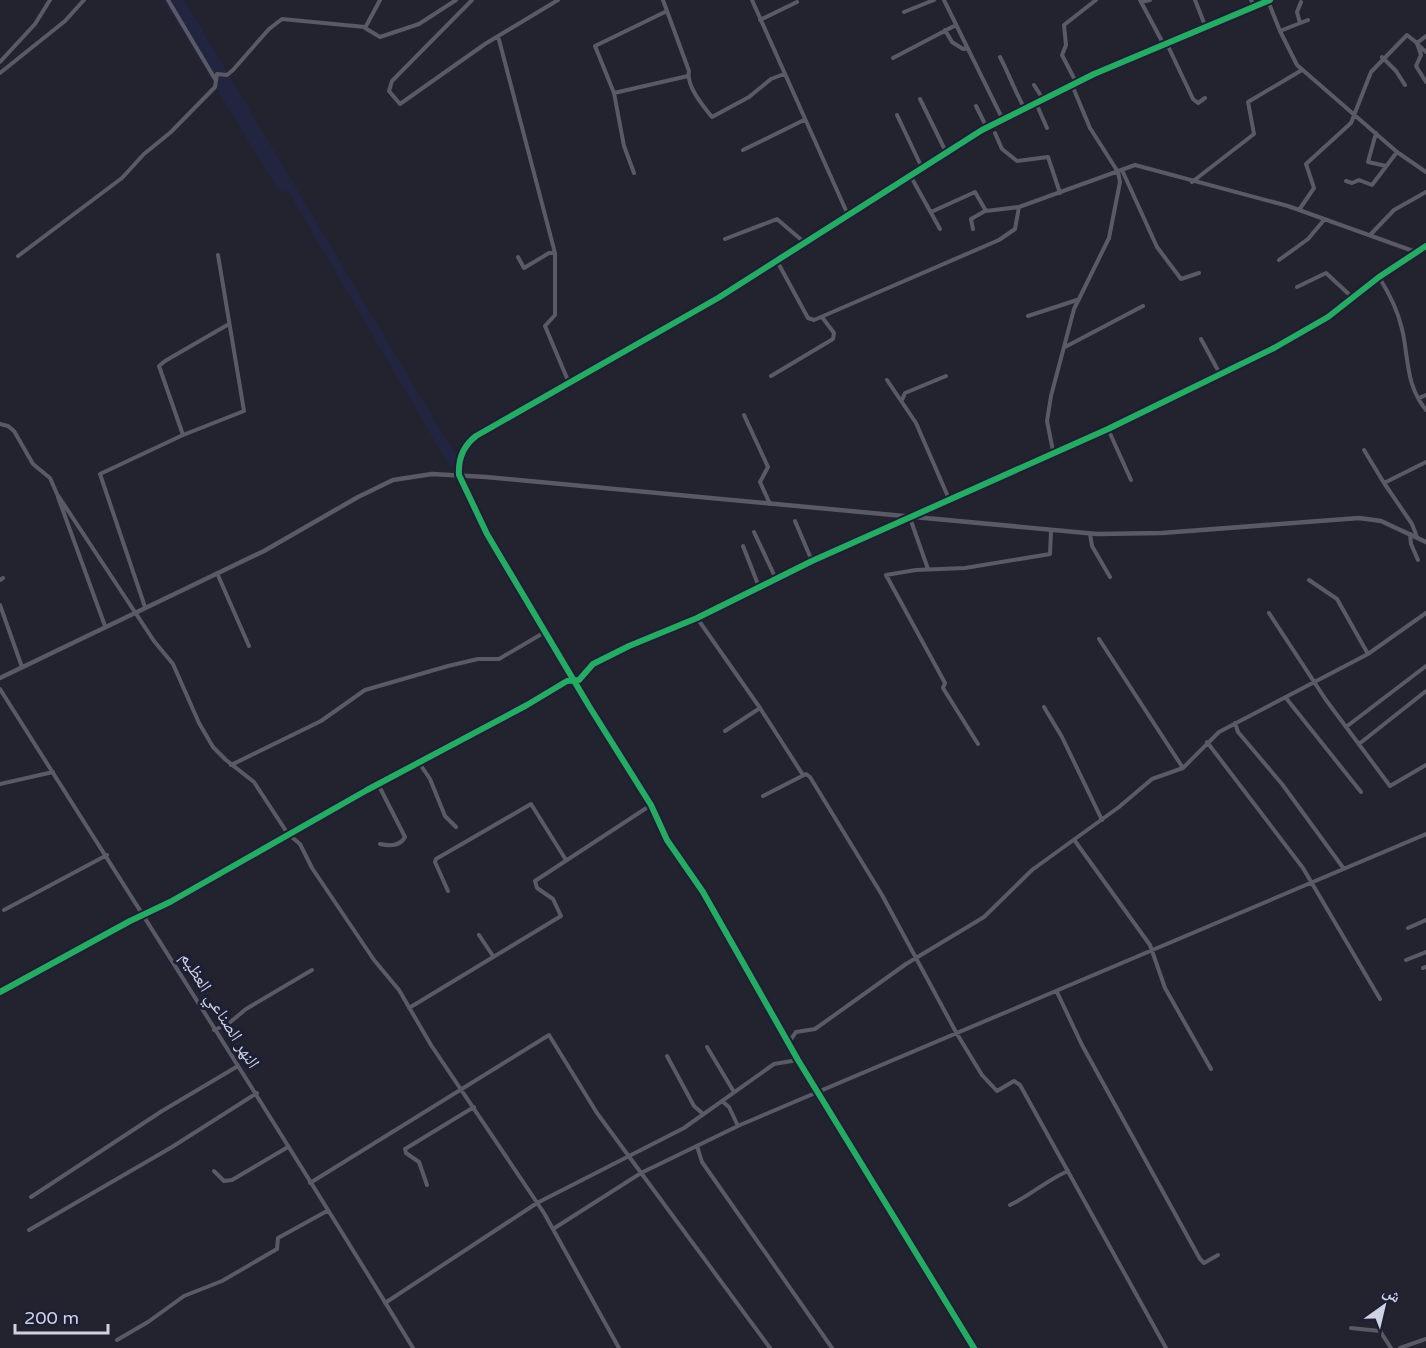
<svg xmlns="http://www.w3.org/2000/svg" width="1426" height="1348" font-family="'Varela Round','Noto Naskh Arabic',sans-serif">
  <rect width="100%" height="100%" fill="#22232f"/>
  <path fill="#22253f" d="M163,0h21l274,459 -8,8 -161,-274 -11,-3z"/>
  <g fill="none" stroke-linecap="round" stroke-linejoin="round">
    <path stroke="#595a65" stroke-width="4" d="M168,0l47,79
      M380,0l-15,28 15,9 39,-13 37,-24
      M472,0l-80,81 -3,10 11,13 85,-60 73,-44
      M663,0l26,71c-3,15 14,35 23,46l37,-20 22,-18 13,-5
      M752,0l96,215
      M944,0l59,120
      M1140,0l24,45
      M1195,0l11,28
      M1251,0l4,7
      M1268,1l12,30 17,34 100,87 29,20
      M1141,2l9,-2
      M904,12l30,-12
      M760,20l37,-18
      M1300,23l-3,-11 4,-10
      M945,30l7,12 11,7 4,-1
      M1280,31l28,-11
      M498,36l57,217
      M1417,43l4,12 -5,11 10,16
      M1167,44l26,55 5,4 7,-5
      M1417,44l9,8
      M1000,57c9,17 15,35 25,52
      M1382,57l14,14 9,14
      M893,58l63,-33
      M0,62l35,-38 15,-24
      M0,73l65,-52 19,-21
      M1076,82l-14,-27 4,-10 -2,-20 32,-25
      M1034,85l9,14
      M614,93l74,-17
      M920,99l26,53
      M1036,103l11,25
      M976,106l11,22
      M897,115l25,53
      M995,133l7,16 15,12 31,-4 12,36
      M1376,133l-8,29 18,4
      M743,150l61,-30
      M1122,170l35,77 24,32 18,-6
      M634,173l-10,-27 -10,-53 -19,-47 72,-35
      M910,175l30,54
      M1346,181l6,2 7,-3 13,5 25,-33
      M1192,182l62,-48 -6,-32 54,-32
      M1299,210l15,-22 -8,-24 45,-41 20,-51 36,-37 10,8 9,-7
      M931,212l44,-20 11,19 33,-4 116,-42 153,41 128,46
      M973,229l-2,-10 14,-8
      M1371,234l23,-24 32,-18
      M725,239l52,-20 28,24
      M18,256l104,-78 22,-24 27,-22 44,-45 2,-13 10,1 6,-5 36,-41 13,-10 83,8
      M518,257l6,11 25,-15h6v62l-10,11 24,57
      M1279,260l29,-21 16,-19
      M777,261l31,57 6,2 185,-80 16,-11 4,-22
      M1379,277c10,16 19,34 23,52 7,29 3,55 24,81
      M1297,287l29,-14 27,25
      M1028,316l49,-16
      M1201,339l19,35
      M1065,347l78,-41
      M771,376l62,-37 1,-6 -12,-16
      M887,380l29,43 33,76
      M1419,398l7,-3
      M902,400l3,-7 41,-17
      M744,415l24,52 -8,15 10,22
      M0,424l8,2 6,5 19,33 17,14 7,16 97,147 19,23 26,59 14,24 13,13 28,22 34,52 12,10 12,24 62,92 25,30 32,55 113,168 75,135
      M1108,429l23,51
      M183,435l-24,-69 6,-5 64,-37
      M1364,450l20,33
      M1053,451l-6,-30 4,-25 23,-87 35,-71 11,-56 -2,-10 -28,-44 -18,-43
      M459,475l28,59 102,172 62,99 16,35 36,52 95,168 176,288
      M58,497l47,129
      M910,518l18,51
      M795,521l17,40
      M754,532l22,47
      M1090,534l2,12 18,31
      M1410,534l1,10 7,16
      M1417,537l-5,-13 -28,-41 42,-21
      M743,546l16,41
      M217,573l32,73
      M0,580l3,-2
      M1309,580l28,19 31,55
      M0,605l22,62
      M145,607l-45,-133 83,-39 61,-24 -26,-156
      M1269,613l57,87 64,86 36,-21
      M697,618l63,90 43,67
      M1099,639l84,129
      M0,689c138,219 278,437 413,659
      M1286,698l75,94
      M1044,707l18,30 40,83
      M1235,723l3,9 44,52 62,85
      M1346,727l80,-61
      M725,731l35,-23
      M1207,742l96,126 77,131
      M978,744l-35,-56 2,-5 -59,-108 30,-5 49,-2 85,-14 1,-23
      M1359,744l67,-53
      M420,764l10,15 15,37 11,11
      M231,765l90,-44 44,-31 83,-24 30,-7h21l46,-27
      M0,784l53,-12
      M378,784l27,53c-5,10 -16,9 -25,7
      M763,796l43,-22 4,3 72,118 75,139 25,41 15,16 17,-10 6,4 146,263
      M1075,841l75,104 15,43 46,81
      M448,891l-13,-29 1,-3 95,-55 35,56
      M4,910l103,-55
      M1408,928l18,-8
      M479,935l14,21
      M1406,960l20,-8
      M1423,968l3,-1
      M0,992l130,-71 40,-19 197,-112 160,-85 40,-24 12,-1 14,-16 36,-18 68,-28 115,-57 296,-132 166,-81 54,-31 51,-40 47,-31
      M1057,992l25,53 118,214 4,4 14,-8
      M409,1008l152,-92 -8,-17 -16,-11 -2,-7 116,-76
      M214,1030l14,-6 18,-15 66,-39
      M789,1042l7,-10 19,-3 91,-65 78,-47 48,-47 87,-63 33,-28 31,-11 36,-36 149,-78 58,-41
      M707,1047l27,45
      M667,1056l27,50 8,7
      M722,1101l7,6 9,19
      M697,1146l5,16 130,186
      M214,1171l10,10 8,-1 56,-33
      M310,1183l239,-148 48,78 173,235
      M427,1185l-8,-23 -13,-9 -1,-4 69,-42
      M31,1197l131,-86 76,-45
      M1010,1205c21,-10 37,-25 58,-34
      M553,1229l88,-56 99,-48 686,-291
      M29,1230l143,-83 85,-54
      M385,1303l152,-100 147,-75 90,-64 24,-4
      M1351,1328l29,3 11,17
      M117,1340l31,-18 36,-26 38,-15 55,-32 1,-11 49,-27
      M1400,1348l26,-9"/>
    <path stroke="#595a65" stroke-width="4.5" d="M459,475l4,-23 13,-16 242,-138 264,-168 112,-56 176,-74
      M0,678l264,-127 94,-54 35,-17 39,-6 54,3 611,57 65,-1 197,-15 22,3 45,21"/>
    <g stroke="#1c1f35" stroke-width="10">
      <path id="cycleway" d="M0,992l130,-71 40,-19 197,-112 160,-85 40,-24 12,-1 14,-16 36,-18 68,-28 115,-57 296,-132 166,-81 54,-31 51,-40 47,-31
        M974,1348l-176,-288 -95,-168 -36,-52 -16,-35 -62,-99 -102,-172 -28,-59c-1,-16 4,-29 17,-39l242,-138 264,-168 112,-56 176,-74"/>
    </g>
    <use href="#cycleway" stroke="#26ab63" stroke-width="6"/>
  </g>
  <g text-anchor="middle" stroke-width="6" stroke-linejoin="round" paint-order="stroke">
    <g font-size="18" fill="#cfd2e1" stroke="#1c1f35">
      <text transform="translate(220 1010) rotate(58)" y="6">النهر الصناعي العظيم</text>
    </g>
  </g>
  <g transform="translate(1384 1306) rotate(34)" stroke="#1c1f35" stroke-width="4.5" paint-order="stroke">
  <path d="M0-4.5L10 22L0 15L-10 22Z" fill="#cfd2e1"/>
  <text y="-9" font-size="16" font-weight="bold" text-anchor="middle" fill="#cfd2e1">ش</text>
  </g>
  <path d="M15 1324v9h93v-9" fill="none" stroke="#cfd2e1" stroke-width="3"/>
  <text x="24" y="1324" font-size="18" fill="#cfd2e1" stroke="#1c1f35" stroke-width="4.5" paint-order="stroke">200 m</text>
</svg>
